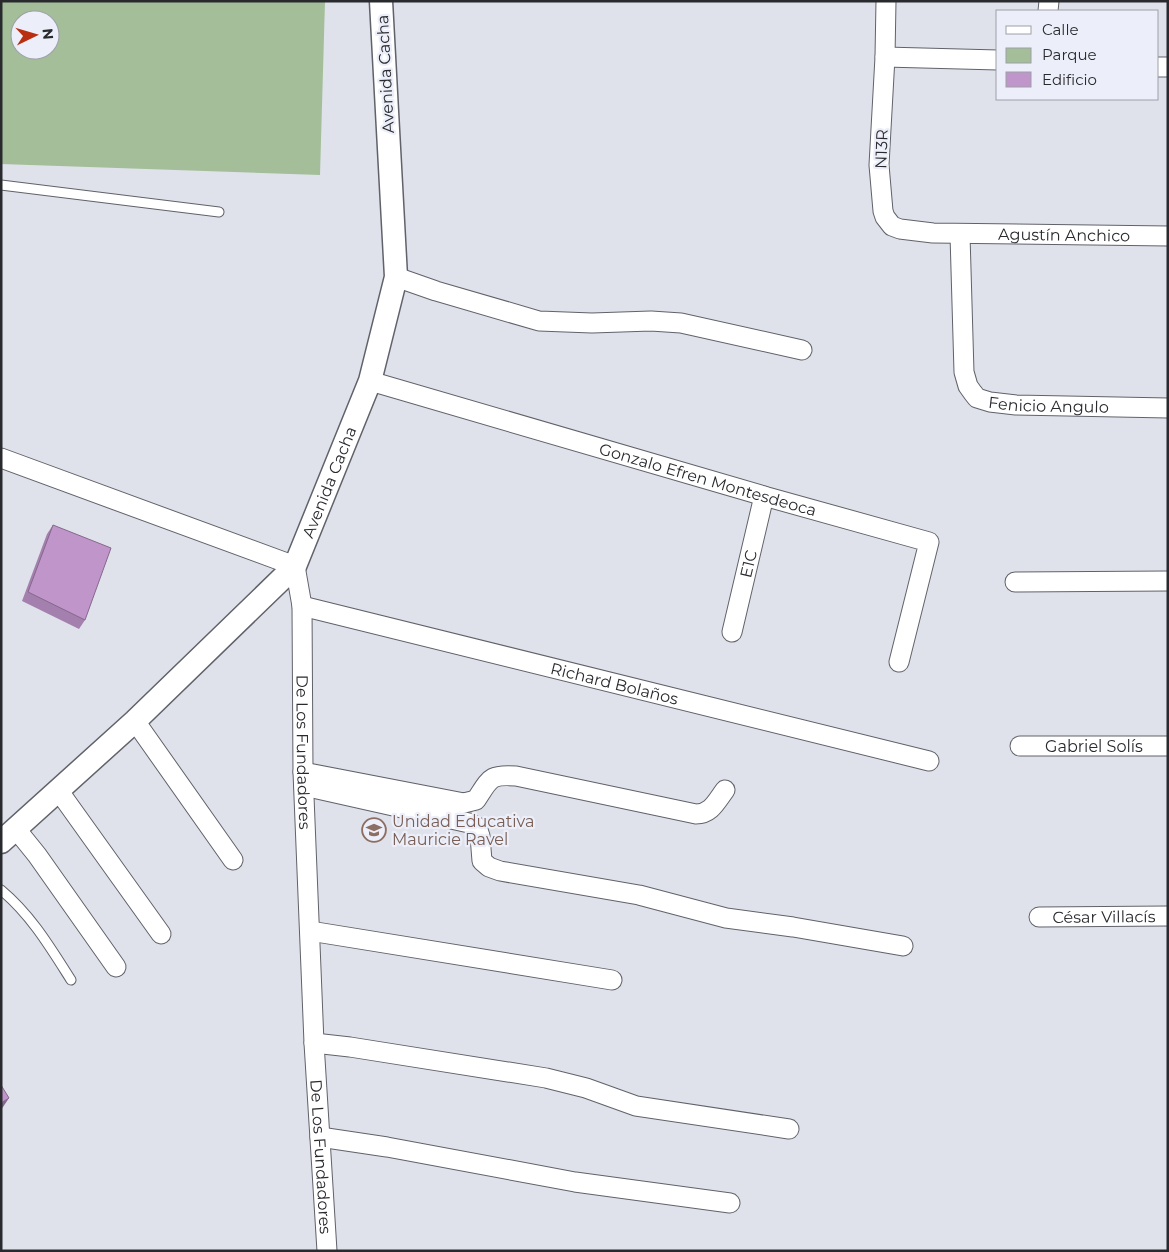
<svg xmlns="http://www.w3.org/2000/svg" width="1169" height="1252" font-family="Montserrat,sans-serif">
  <rect width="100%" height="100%" fill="#dfe2eb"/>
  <path fill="#a3be98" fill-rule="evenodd" d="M1,1h324l-5,174 -319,-11zM20,20h30v30h-30z"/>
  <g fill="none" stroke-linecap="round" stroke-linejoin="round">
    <g stroke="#60626a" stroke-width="11">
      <path id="service" d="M1,185l218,27
        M1,890c30,25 49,57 70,90"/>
    </g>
    <g stroke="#60626a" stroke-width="21">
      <g id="minor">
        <path id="s1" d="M886,1l-1,56 -6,108 4,46 2,6 7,9 8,3 33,4 235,3"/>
        <path d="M1048,11l1,-10"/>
        <path d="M885,57l113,3"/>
        <path d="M1158,67h10"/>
        <path id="s2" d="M960,235l4,137 4,14 5,7 4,5 13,4 26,3 152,3"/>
        <path d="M396,277l40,14 103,30 53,2 59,-2 30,2 121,27"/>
        <path id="s3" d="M370,381l394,115 165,46 -30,120"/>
        <path id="s4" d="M1,458l294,108 7,40 1,166 11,271 13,208"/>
        <path d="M1015,582l153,-1"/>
        <path id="s5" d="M302,606l627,155"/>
        <path id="s6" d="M732,632l32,-136"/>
        <path d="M135,721l98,139"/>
        <path id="s7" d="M1020,746h148"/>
        <path d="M303,772l161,31 12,-3c14,-21 13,-26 40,-24l180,38c15,0 20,-12 29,-24"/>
        <path d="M304,786l165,37 8,4 3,9 2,25 7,6 11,4 139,24 87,23 67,9 110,19"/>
        <path d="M58,790l103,144"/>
        <path d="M16,829l21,26 79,112"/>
        <path id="s8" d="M1039,917l129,-1"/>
        <path d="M310,931l302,49"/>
        <path d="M314,1043l36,4 196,31 40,10 50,18 153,23"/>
        <path d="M320,1137l67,10 188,35 155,21"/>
      </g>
    </g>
    <g stroke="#60626a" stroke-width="25">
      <g id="tertiary">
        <path id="s9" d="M1,842l134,-121 160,-155 75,-185 26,-104 -15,-276"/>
      </g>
    </g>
    <use href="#service" stroke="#fff" stroke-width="9"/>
    <use href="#minor" stroke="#fff" stroke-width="19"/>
    <use href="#tertiary" stroke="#fff" stroke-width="22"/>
  </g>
  <path fill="#a480ae" d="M53,525l32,95 -6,9 -57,-28 25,-67z"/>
  <path fill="#86688d" d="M9,1098l-8,12v-7z"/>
  <path fill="#bf95ca" stroke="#86688d" d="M53,525l58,23 -26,72 -57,-28z
    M1,1085l8,13 -8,5z"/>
  <defs>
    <g id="school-ring" transform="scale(1.25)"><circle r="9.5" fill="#eceff9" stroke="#8d6e63" stroke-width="1.5"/><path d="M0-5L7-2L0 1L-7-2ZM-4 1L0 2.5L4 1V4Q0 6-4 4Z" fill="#8d6e63"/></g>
  </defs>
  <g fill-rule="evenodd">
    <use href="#school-ring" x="374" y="830"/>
  </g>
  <g text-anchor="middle" stroke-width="4.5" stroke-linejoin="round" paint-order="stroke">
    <g font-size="16" fill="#292a2e" stroke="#eceff9">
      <text transform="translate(385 74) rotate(-93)" y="6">Avenida Cacha</text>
      <text transform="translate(881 149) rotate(-88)" y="6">N13R</text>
      <text dy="6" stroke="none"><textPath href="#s1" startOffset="401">Agustín Anchico</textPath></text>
      <text dy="6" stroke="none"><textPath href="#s2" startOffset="239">Fenicio Angulo</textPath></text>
      <text dy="6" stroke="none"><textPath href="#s3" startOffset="352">Gonzalo Efren Montesdeoca</textPath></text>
      <text dy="6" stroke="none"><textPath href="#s9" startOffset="494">Avenida Cacha</textPath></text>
      <text dy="6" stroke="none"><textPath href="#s6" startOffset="70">E1C</textPath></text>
      <text dy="6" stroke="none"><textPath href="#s5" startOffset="322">Richard Bolaños</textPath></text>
      <text dy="6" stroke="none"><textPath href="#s7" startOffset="74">Gabriel Solís</textPath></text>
      <text dy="6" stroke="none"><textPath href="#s4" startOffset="500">De Los Fundadores</textPath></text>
      <text dy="6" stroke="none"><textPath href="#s8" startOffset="65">César Villacís</textPath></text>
      <text dy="6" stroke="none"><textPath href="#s4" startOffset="905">De Los Fundadores</textPath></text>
    </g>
    <g font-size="16" fill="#785e54" stroke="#eceff9" text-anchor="start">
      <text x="392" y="827">Unidad Educativa<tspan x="392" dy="18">Mauricie Ravel</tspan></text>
    </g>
  </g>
  <rect width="1169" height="1252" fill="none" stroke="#292a2e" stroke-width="5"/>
  <rect x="996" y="10" width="162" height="90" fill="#eceff9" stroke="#9ea0a8"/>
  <rect x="1006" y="26" width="25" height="8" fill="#ffffff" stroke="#9ea0a8"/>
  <text x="1042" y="35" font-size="15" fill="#292a2e">Calle</text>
  <rect x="1006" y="48" width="25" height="15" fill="#a3be98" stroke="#9ea0a8"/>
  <text x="1042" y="60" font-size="15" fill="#292a2e">Parque</text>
  <rect x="1006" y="72" width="25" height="15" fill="#bf95ca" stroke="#9ea0a8"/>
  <text x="1042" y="85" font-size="15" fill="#292a2e">Edificio</text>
  <g transform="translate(35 35) rotate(85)"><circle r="24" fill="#eceff9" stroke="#9ea0a8"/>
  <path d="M0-4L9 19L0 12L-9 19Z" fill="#b92e11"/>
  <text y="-8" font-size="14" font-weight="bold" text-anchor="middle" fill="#292a2e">N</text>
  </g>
</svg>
